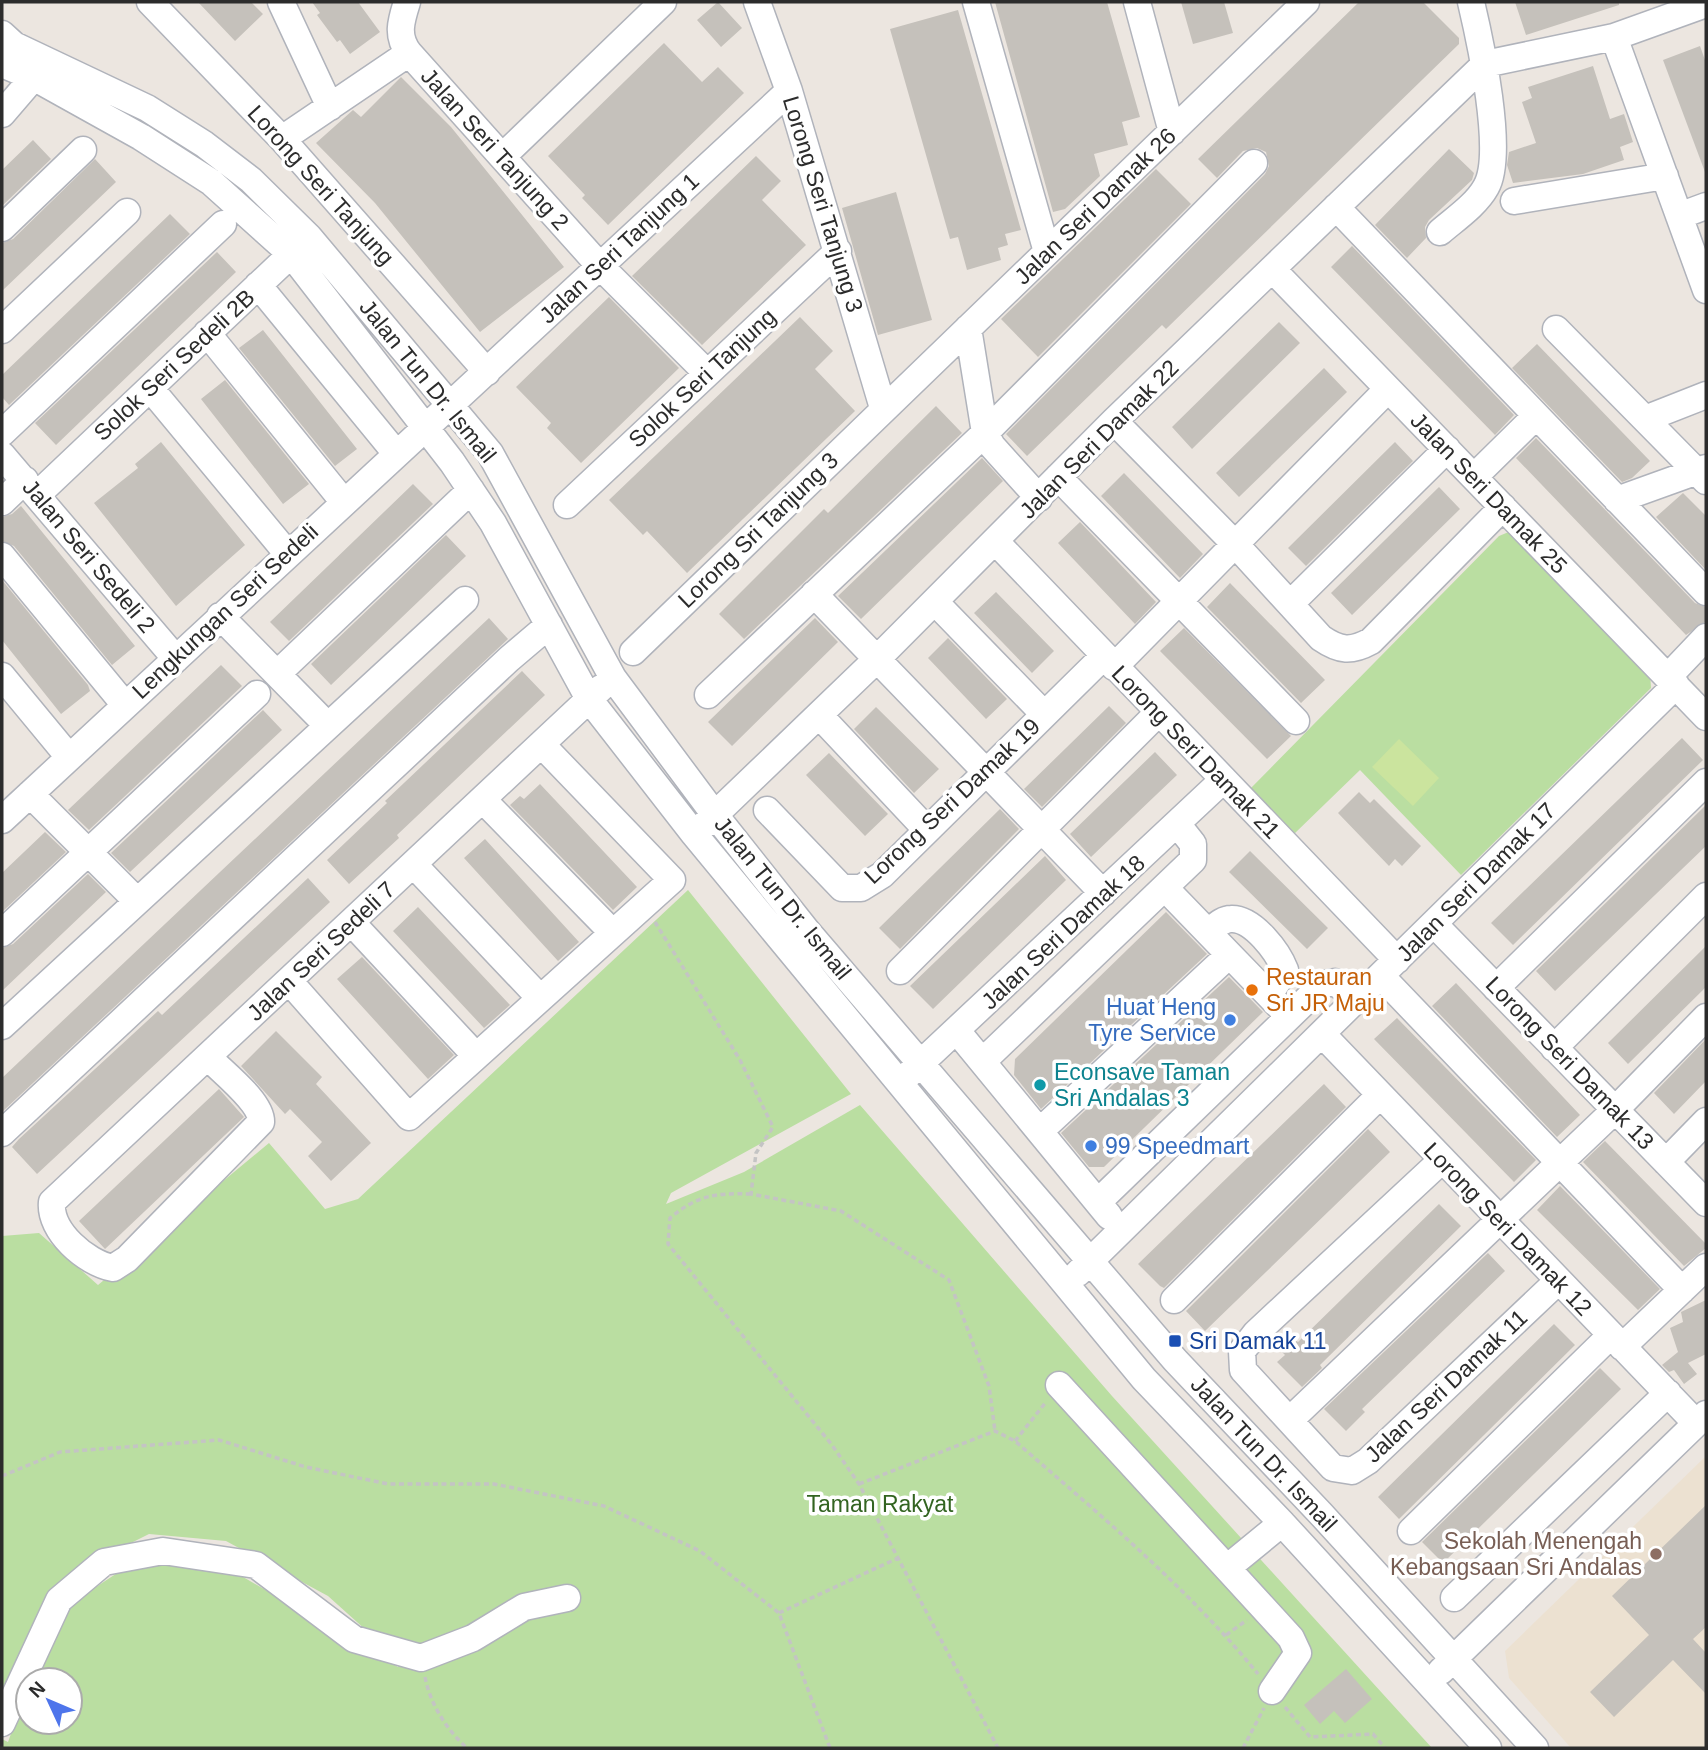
<svg xmlns="http://www.w3.org/2000/svg" width="1708" height="1750" font-family="Arial,sans-serif">
  <rect width="100%" height="100%" fill="#ece6e0"/>
  <path fill="#ece1d1" d="M1706,1456v292h-135l-62,-70 -4,-27z"/>
  <path fill="#badea1" d="M1511,531l139,142 1,15 -190,187 -101,-105 -67,65 -43,-46 249,-253z
    M688,890l163,204 -180,99 -5,11 78,-32 116,-67 252,291 320,352h-1430v-9l6,3 20,-55v35h42v-42h-39l24,-66 88,-58 95,18 160,93 20,-24 -41,-3 -49,-44 -102,-55 -77,-7 -66,33 -41,50 -40,96v-477l37,-3 59,52 171,-142 56,66 33,-10z"/>
  <path fill="#cbe49e" d="M1399,739l40,39 -26,28 -41,-39z"/>
  <path fill="#c5c1bb" d="M198,2h53l12,12 -28,27z
    M312,2h46l22,30 -30,22 -10,-14 -3,2 -20,-27 3,-2z
    M718,2l24,26 -21,19 -24,-27z
    M995,2h112l33,115 -18,5 6,23 -34,9 6,22 -35,33 -12,3z
    M1181,2h43l9,31 -40,11z
    M1359,2h64l36,36v6l-293,285 -4,-4 -135,131 -21,-22 259,-260 4,-8 -3,-14 -9,-4 -14,3 -26,27 -19,-19z
    M1515,2h104v3l-93,30z
    M958,10l63,220 -16,4 3,11 -10,3 3,12 -34,10 -9,-33 -8,2 -60,-210z
    M664,43l38,39 16,-15 26,26 -136,132 -26,-27 3,-3 -37,-39z
    M1700,46l6,17 -1,109 -42,-112z
    M1593,66l17,53 14,-5 9,28 -13,5 4,13 -41,14 -70,9 -6,-18 2,-13 27,-9 -14,-41 10,-4 -4,-11z
    M401,77l50,50 113,140 -84,65 -105,-129 -59,-60 37,-33 8,7z
    M33,140l18,19 -49,47v-36z
    M1449,149l25,24 -2,7 -43,40 -4,7 1,11 -19,20 -32,-33z
    M756,156l25,25 -19,19 44,45 -104,100 -70,-69z
    M95,159l21,23 -114,109v-48l11,-4z
    M1156,169l35,35 -153,153 -37,-38z
    M896,192l36,128 -54,15 -36,-127z
    M170,214l20,20 -181,171 -7,-8v-22z
    M1352,246l162,169 -19,20 -164,-168z
    M217,252l19,20 -180,173 -21,-22z
    M609,297l70,71 -98,95 -34,-35 4,-5 -35,-36z
    M800,317l33,34 -18,18 40,42 -168,162 -40,-42 -4,4 -34,-35z
    M1279,322l21,21 -108,106 -20,-22z
    M263,330l94,119 -22,17 -96,-118z
    M1537,344l113,117 -18,17 -10,4 -110,-114z
    M1324,368l23,24 -108,105 -23,-24z
    M225,380l84,104 -26,20 -82,-105z
    M936,406l26,27 -218,206 -25,-25 105,-105 4,4z
    M1536,438l159,165 11,4 -1,15 -19,13 -170,-177z
    M161,442l84,103 -69,61 -82,-103 44,-35 -3,-4z
    M1395,442l18,19 -107,105 -18,-18z
    M982,458l21,23 -142,138 -23,-23z
    M1124,473l79,81 -23,24 -79,-82z
    M413,484l20,20 -144,137 -19,-19z
    M1439,487l21,22 -108,106 -21,-22z
    M1683,493l23,23v54l-50,-53z
    M21,506l114,140 -23,19 -98,-119 -12,-5v-24l10,-3z
    M1080,522l76,80 -21,22 -77,-81z
    M446,535l20,21 -135,129 -20,-21z
    M2,580l86,105 2,6 -29,23 -59,-74z
    M1230,583l95,97 -24,23 -94,-96z
    M996,592l58,59 -22,22 -58,-60z
    M489,618l19,21 -506,473v-34z
    M815,618l23,24 -106,104 -24,-24z
    M1184,628l107,108 -24,23 -107,-108z
    M948,638l59,61 -21,20 -58,-61z
    M221,665l21,21 -153,144 -21,-20z
    M522,671l23,24 -148,140 2,3 -50,46 -22,-24 60,-57 -2,-2z
    M1109,706l17,17 -84,84 -18,-18z
    M876,707l63,62 -25,24 -60,-64z
    M263,710l19,20 -152,142 -19,-19z
    M1682,738l21,22 -190,185 -22,-22z
    M1155,752l22,23 -86,82 -21,-23z
    M829,753l59,61 -23,22 -59,-61z
    M540,784l97,103 -24,23 -103,-105 10,-9 4,3z
    M1359,792l11,11 4,-4 47,47 -19,20 -7,-7 -6,7 -51,-53z
    M1706,805v41l-151,145 -19,-20z
    M1000,809l19,20 -119,120 -21,-21z
    M45,832l21,20 -64,60v-39z
    M485,839l94,103 -21,19 -94,-103z
    M1250,851l78,77 -21,21 -78,-77z
    M1045,856l21,24 -133,129 -23,-23z
    M88,874l18,18 -104,99v-43l11,-4z
    M308,878l22,24 -293,272 -25,-27 7,-8 139,-128 4,4z
    M418,907l92,98 -26,23 -91,-97z
    M1166,912l41,42 -166,155 -27,-34 1,-16z
    M1706,946v41l-78,77 -20,-21z
    M362,957l92,98 -26,24 -91,-100z
    M1229,977l34,35 -159,155h-15l-28,-34z
    M1456,983l124,132 -23,22 -125,-131z
    M1397,1018l139,142 -22,22 -140,-143z
    M276,1031l46,46 -6,7 55,59 -40,38 -23,-25 14,-14 -32,-33 -5,5 -44,-48z
    M1706,1039v42l-32,33 -20,-21z
    M1324,1084l22,23 -182,181 -4,-2 -22,-22z
    M219,1089l25,28 -139,132 -26,-28z
    M1368,1129l22,23 -185,179 -19,-20z
    M1605,1141l101,103v4l-22,18 -101,-104z
    M1560,1186l100,103 -22,21 -101,-100z
    M1439,1204l22,22 -141,139 2,3 -20,19 -25,-25 8,-7 -4,-4 13,-12 4,3z
    M1488,1253l17,18 -143,138 3,3 -19,19 -22,-22z
    M1706,1300v54l-18,9 9,11 -13,10 -10,-14 -5,2 -7,-7 16,-13 -8,-24 13,-6 -2,-10z
    M1554,1324l21,21 -176,174 -21,-22z
    M1600,1368l21,21 -178,174 -21,-21z
    M1706,1505v122l-13,12 13,14v41l-33,-34 -59,57 -24,-25 59,-57 -37,-39z
    M1346,1669l26,30 -27,24 -11,-12 -14,13 -16,-19z"/>
  <g fill="none" stroke-linecap="round" stroke-linejoin="round">
    <g stroke="#b0b3bb" stroke-width="29">
      <path id="minor" d="M150,2l132,137 205,233
        M281,2l49,105
        M407,2c-6,19 -11,34 2,51l190,212 108,108
        M757,2l32,89 94,317
        M976,2l71,250
        M1137,2l35,130
        M2,34l12,11 133,63 57,36 47,36 58,57 181,216 123,225 102,137 92,116 368,429 146,154 214,234
        M1614,37l92,253
        M2,64l33,14 106,59 70,45 80,72 161,208 41,61 96,176 105,135 450,545 138,144 206,225
        M1485,64l129,-27 92,-33
        M2,114l43,-50
        M282,139l127,-86
        M503,156l160,-154
        M1514,201l151,-25
        M1336,207l370,385
        M1679,216l27,-10
        M2,228l81,-78
        M1440,232c15,-13 36,-27 46,-45 19,-33 -6,-147 -15,-185
        M1272,269l434,448
        M258,285l137,167
        M968,328l17,105 7,13 47,52
        M1556,329l150,152
        M2,330l125,-118
        M207,333l136,168
        M150,388l137,165
        M1645,419l61,-24
        M1114,421l122,124 85,93c19,13 30,14 50,3l132,-134
        M2,433l221,-209
        M2,455l174,204
        M1058,477l238,244
        M1474,477l62,-61
        M38,494l266,-252
        M1617,500l89,-32
        M2,502l23,-22
        M567,505l271,-254
        M996,542l401,418
        M2,556l123,149
        M814,594l289,299
        M935,602l109,112
        M1290,604l157,-155
        M220,616l108,110
        M633,652l673,-650
        M1114,667l274,-278
        M277,674l194,-184
        M2,676l67,81
        M1668,677l38,-40
        M708,695l277,-262 269,-270
        M819,715l108,115
        M30,794l106,106
        M483,800l130,133
        M767,810l75,78h19l21,-13 222,-219
        M2,820l787,-729
        M702,827l175,-168 237,-238 371,-357
        M414,865l126,133
        M1165,888l123,127
        M352,923l124,133
        M1434,924l272,279
        M1208,932c7,-5 14,-13 23,-13 22,-1 47,33 54,51l-16,25
        M2,933l255,-239
        M900,971l259,-259
        M1381,976l301,314
        M289,981l120,136 263,-237 -130,-135
        M1496,988l210,-206
        M2,1026l463,-426
        M957,1031l152,185
        M1322,1034l374,389
        M1554,1048l152,-152
        M208,1057c14,15 54,45 53,65l-134,137 -14,9c-27,-5 -64,-37 -61,-66l549,-514
        M983,1061l210,-201v-16l-15,-19
        M907,1076l316,-296
        M1040,1131l189,-176
        M2,1133l507,-474 40,-34
        M1442,1160l-186,173 -14,18 1,19 90,98 19,3 16,-10 190,-180
        M1666,1162l40,-41
        M1098,1202l225,-218 12,-2 22,17
        M1078,1273l598,-588
        M1174,1300l206,-205
        M1622,1347l84,-80
        M1059,1385l232,253 7,15 -26,38
        M1290,1420l325,-310 91,-93
        M1411,1531l199,-195
        M1227,1568l55,-45
        M1454,1598l214,-205
        M1441,1671l265,-257
        M2,1723l57,-123 45,-38 59,-11 93,14 98,74 67,19 52,-20 51,-31 43,-9"/>
    </g>
    <path stroke="#c4c4c4" stroke-width="3.5" stroke-dasharray="5 3.5" stroke-linecap="butt" d="M655,922l85,138 33,67 -17,26 -5,41 90,17 108,69 40,106 6,45
      M751,1194c-37,-1 -53,1 -81,24l-2,26 164,201 27,39 139,264
      M1015,1441l31,-39
      M2,1476l58,-24 159,-12 87,27 82,17h106l110,22 96,45 79,62 51,135
      M859,1484l136,-53 20,10c85,74 172,146 243,233
      M779,1613l119,-55
      M1226,1635l21,-15
      M425,1677c5,27 22,53 42,71
      M1285,1707l25,30 63,-3 12,14
      M1243,1748l21,-40"/>
    <use href="#minor" stroke="#fff" stroke-width="26"/>
  </g>
  <circle fill="#e8710a" stroke="#fff" stroke-width="2.5" cx="1252" cy="990" r="7"/>
  <g fill="#3f7fe0" stroke="#fff" stroke-width="2.5">
    <circle cx="1230" cy="1020" r="7"/>
    <circle cx="1091" cy="1146" r="7"/>
  </g>
  <circle fill="#0f9aa8" stroke="#fff" stroke-width="2.5" cx="1040" cy="1085" r="7"/>
  <rect fill="#1a4fb4" stroke="#fff" stroke-width="2.5" x="1168" y="1334" width="14" height="14" rx="3.5"/>
  <circle fill="#8d6e63" stroke="#fff" stroke-width="2.5" cx="1656" cy="1554" r="7"/>
  <g text-anchor="middle" stroke-width="7" stroke-linejoin="round" paint-order="stroke">
    <g font-size="23" fill="#2c2c2c" stroke="#fff">
      <text transform="translate(495 149) rotate(48)" y="8">Jalan Seri Tanjung 2</text>
      <text transform="translate(321 185) rotate(48)" y="8">Lorong Seri Tanjung</text>
      <text transform="translate(823 204) rotate(73)" y="8">Lorong Seri Tanjung 3</text>
      <text transform="translate(1095 206) rotate(-44)" y="8">Jalan Seri Damak 26</text>
      <text transform="translate(619 248) rotate(-43)" y="8">Jalan Seri Tanjung 1</text>
      <text transform="translate(174 365) rotate(-43)" y="8">Solok Seri Sedeli 2B</text>
      <text transform="translate(702 378) rotate(-43)" y="8">Solok Seri Tanjung</text>
      <text transform="translate(428 381) rotate(51)" y="8">Jalan Tun Dr. Ismail</text>
      <text transform="translate(1099 439) rotate(-45)" y="8">Jalan Seri Damak 22</text>
      <text transform="translate(1489 493) rotate(46)" y="8">Jalan Seri Damak 25</text>
      <text transform="translate(758 530) rotate(-44)" y="8">Lorong Sri Tanjung 3</text>
      <text transform="translate(89 556) rotate(50)" y="8">Jalan Seri Sedeli 2</text>
      <text transform="translate(225 611) rotate(-43)" y="8">Lengkungan Seri Sedeli</text>
      <text transform="translate(1196 752) rotate(46)" y="8">Lorong Seri Damak 21</text>
      <text transform="translate(952 801) rotate(-43)" y="8">Lorong Seri Damak 19</text>
      <text transform="translate(1476 882) rotate(-45)" y="8">Jalan Seri Damak 17</text>
      <text transform="translate(783 898) rotate(51)" y="8">Jalan Tun Dr. Ismail</text>
      <text transform="translate(1063 932) rotate(-43)" y="8">Jalan Seri Damak 18</text>
      <text transform="translate(321 951) rotate(-43)" y="8">Jalan Seri Sedeli 7</text>
      <text transform="translate(1570 1063) rotate(46)" y="8">Lorong Seri Damak 13</text>
      <text transform="translate(1508 1229) rotate(46)" y="8">Lorong Seri Damak 12</text>
      <text transform="translate(1446 1386) rotate(-43)" y="8">Jalan Seri Damak 11</text>
      <text transform="translate(1264 1454) rotate(47)" y="8">Jalan Tun Dr. Ismail</text>
    </g>
    <g font-size="23" fill="#c56008" stroke="#fff" text-anchor="start">
      <text x="1266" y="985">Restauran<tspan x="1266" dy="26">Sri JR Maju</tspan></text>
    </g>
    <g font-size="23" fill="#366cbe" stroke="#fff" text-anchor="end">
      <text x="1216" y="1015">Huat Heng<tspan x="1216" dy="26">Tyre Service</tspan></text>
      <text x="1105" y="1154" text-anchor="start">99 Speedmart</text>
    </g>
    <g font-size="23" fill="#0d838f" stroke="#fff" text-anchor="start">
      <text x="1054" y="1080">Econsave Taman<tspan x="1054" dy="26">Sri Andalas 3</tspan></text>
    </g>
    <g font-size="23" fill="#164399" stroke="#fff" text-anchor="start">
      <text x="1189" y="1349">Sri Damak 11</text>
    </g>
    <g font-size="23" fill="#336421" stroke="#fff">
      <text x="880" y="1512">Taman Rakyat</text>
    </g>
    <g font-size="23" fill="#785e54" stroke="#fff" text-anchor="end">
      <text x="1642" y="1549">Sekolah Menengah<tspan x="1642" dy="26">Kebangsaan Sri Andalas</tspan></text>
    </g>
  </g>
  <rect width="1708" height="1750" fill="none" stroke="#2c2c2c" stroke-width="7"/>
  <g transform="translate(49 1701) rotate(314)"><circle r="33" fill="#ffffff" stroke="#ababab" stroke-width="2"/>
  <path d="M0-5L12 26L0 18L-12 26Z" fill="#4e75eb"/>
  <text y="-10" font-size="19" font-weight="bold" text-anchor="middle" fill="#2c2c2c">N</text>
  </g>
</svg>
